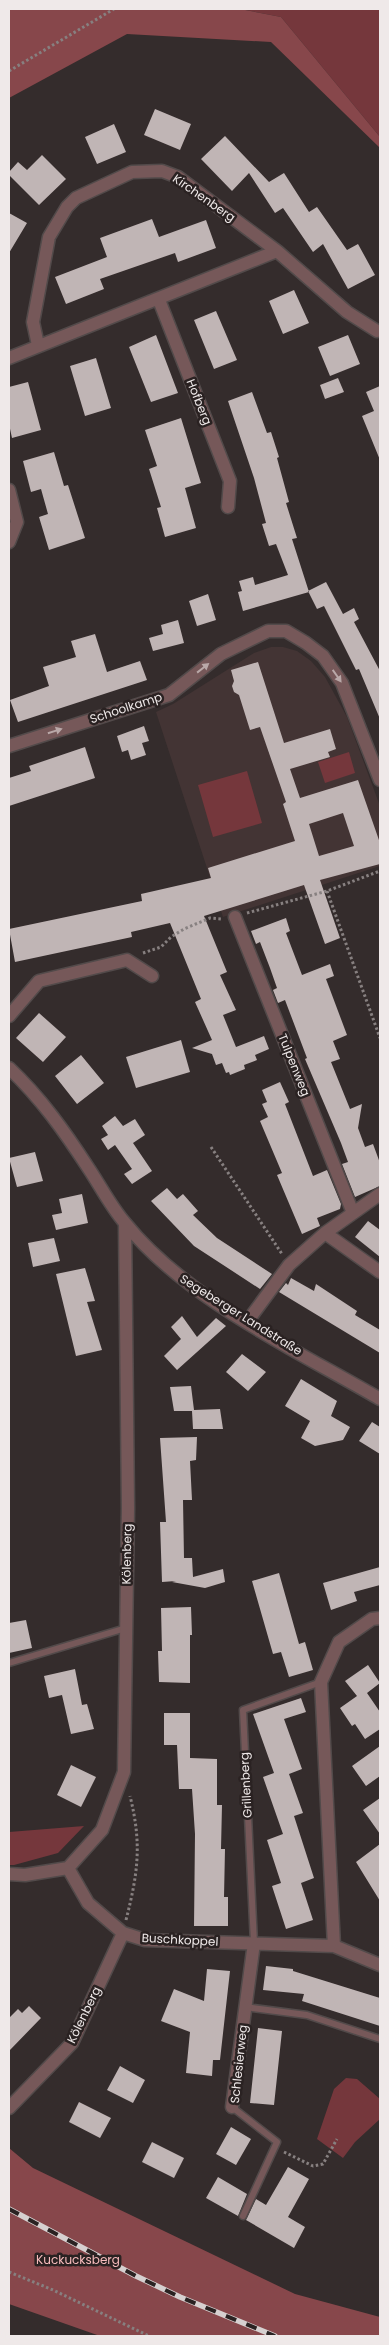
<svg xmlns="http://www.w3.org/2000/svg" width="389" height="2345" font-family="Poppins,sans-serif">
  <rect width="100%" height="100%" fill="#342c2c"/>
  <path fill="#433434" d="M271,647h12l14,4 14,10 14,16 22,40 33,89v60l-157,51 -67,-205 17,-8 81,-51z"/>
  <path fill="#75373c" d="M240,9h140v128l-99,-120z
    M349,752l6,21 -30,10 -7,-21z
    M247,771l15,52 -49,14 -15,-52z
    M84,1826l-26,27 -44,12h-5v-33z
    M346,2078l11,1 23,20v20l-25,23 -12,16 -26,-19 17,-50z"/>
  <path fill="#87474b" d="M9,9h231l41,8 99,120v11l-109,-106 -144,-8 -118,64z
    M9,2148l24,20 262,126 85,23v19h-280l-91,-32z"/>
  <path fill="#c0b5b5" fill-rule="evenodd" d="M155,109l36,15 -11,26 -36,-15z
    M114,124l12,28 -29,12 -12,-27z
    M225,136l44,46 15,-9 25,39 8,-5 30,43 11,-6 17,31 -27,14 -25,-45 -10,8 -30,-44 -8,5 -26,-40 -17,18 -31,-32z
    M42,155l24,24 -27,26 -30,-30v-3l9,-10 9,8z
    M9,213l18,10 -18,30z
    M152,219l7,18 47,-17 10,28 -38,14 -3,-9 -75,26 4,10 -38,15 -11,-27 52,-20 -7,-19z
    M294,290l15,33 -26,11 -14,-33z
    M216,311l21,49 -23,9 -20,-49z
    M156,335l22,58 -27,9 -22,-55z
    M348,335l12,29 -30,12 -12,-29z
    M96,358l15,50 -26,8 -15,-50z
    M338,378l6,14 -19,7 -5,-14z
    M28,382l13,48 -29,8 -3,-14v-37z
    M380,386v74l-18,-44 12,-5 -8,-19z
    M252,392l15,41 4,-1 8,25 -2,1 12,44 -3,1 11,35 -5,1 17,53 -66,19 -5,-19 4,-1 -3,-10 14,-4 2,8 33,-10 -12,-31 -7,2 -7,-22 4,-1 -12,-45 -26,-77z
    M181,418l20,65 -16,5 11,40 -31,9 -8,-29 4,-1 -12,-38 8,-3 -12,-36z
    M54,452l10,34 4,-1 17,53 -36,12 -10,-33 9,-3 -7,-25 -10,3 -8,-31z
    M326,582l17,32 11,-6 5,11 -5,3 26,49v48l-21,-50 -3,1 -32,-64 -7,3 -9,-18z
    M208,594l8,26 -19,6 -8,-25z
    M178,620l6,23 -31,8 -4,-13 14,-4 -2,-9z
    M95,634l12,38 33,-11 7,19 -129,42 -8,-22 39,-14 -6,-19 33,-10 -5,-16z
    M258,662l26,81 46,-14 6,20 -8,3 2,5 -40,12 10,29 58,-18 22,63v21l-60,16 20,58 -15,6 -21,-59 -100,31 23,56 -7,3 16,35 -13,5 13,32 28,-11 5,13 -14,6 2,5 -13,5 1,4 -15,6 -1,-3 -3,1 -4,-10 -6,2 -4,-11 -20,-6 20,-8 -17,-38 6,-3 -31,-76 -39,9 1,5 -117,25 -6,-33 133,-28 -1,-7 70,-16 -3,-10 87,-27 -12,-37 3,-2 -26,-75 -10,3 -11,-35 -5,-3 -2,-6 2,-5 -3,-11zM343,813l11,33 -35,10 -10,-32z
    M144,726l5,15 -7,2 4,12 -15,5 -3,-10 -6,2 -5,-16z
    M85,747l10,31 -86,28v-28l22,-7 -2,-5z
    M286,918l4,13 -4,2 16,42 28,-11 4,12 -8,3 21,56 -14,6 7,18 -9,3 19,47 12,-5 -4,24 7,19 8,-3 7,19v23l-25,11 -13,-33 6,-2 -7,-19 -36,-84 2,-1 -22,-58 -7,3 -5,-13 4,-2 -7,-20 -10,-26 -4,2 -5,-13z
    M39,1013l27,24 -23,25 -27,-24z
    M181,1040l9,32 -54,16 -10,-31z
    M81,1055l23,28 -27,21 -22,-28z
    M280,1082l9,20 -4,2 28,72 14,-6 14,34 -1,5 -23,9 3,8 -18,8 -25,-59 5,-2 -22,-52 8,-4 -6,-13 5,-2 -5,-12z
    M115,1116l8,10 12,-7 10,16 -12,8 19,28 -20,13 -8,-10 8,-5 -17,-24 -7,5 -7,-11 7,-4 -6,-9z
    M35,1152l8,29 -26,6 -8,-29z
    M167,1188l10,11 6,-5 15,17 -5,4 24,23 55,36 -12,15 -66,-43 -43,-45z
    M82,1194l6,29 -32,7 -4,-15 10,-2 -3,-14z
    M368,1221l12,9v27l-25,-20z
    M54,1238l6,23 -27,6 -5,-24z
    M85,1268l10,33 -8,1 15,48 -26,6 -20,-82z
    M291,1278l23,13 2,-7 41,27 -2,4 25,15v23l-101,-61 7,-9 2,2z
    M182,1316l15,21 19,-19 10,8 -49,44 -13,-14 17,-17 -10,-12z
    M242,1354l24,18 -18,19 -22,-19z
    M301,1379l36,22 -6,15 19,11 -7,13 -28,6 -14,-8 9,-17 -25,-15z
    M191,1386l3,24 26,-1 3,20h-30l-1,-18h-18l-4,-24z
    M372,1422l8,5v27l-21,-13z
    M197,1437l-1,23 -6,1 2,39h-9l1,58h8l1,19 30,-8 2,13 -20,6 -33,-6 4,-1 -14,1 -2,-60h6l-6,-84z
    M380,1567v18l-26,7 3,9 -26,9 -8,-27z
    M279,1573l20,71 6,-2 8,28 -24,7 -8,-25 -8,2 -21,-73z
    M191,1607l1,28h-2v48l-31,-1 -1,-31h4l-1,-43z
    M26,1620l6,28 -23,5v-30z
    M368,1665l12,18 -13,10 13,19v17l-15,10 -10,-15 -3,2 -12,-18 17,-12 -12,-15z
    M75,1669l7,36 5,-1 7,25 -23,5 -9,-39 -13,3 -5,-22z
    M301,1698l5,14 -22,7 18,50 -13,5 14,39 -9,3 20,62 -13,5 12,37 -27,9 -14,-43 9,-3 -14,-43 16,-6 -20,-57 11,-4 -21,-59z
    M164,1713h26v45l27,1v46h5l-1,44h4l-1,48h4v29h-34l1,-92 -3,-45h-13l-2,-44h-13z
    M380,1746v30l-14,10 -14,-20z
    M71,1765l25,12 -15,30 -24,-12z
    M380,1798v36l-17,-24z
    M380,1844v57l-24,-39z
    M266,1966l27,3v2l87,27v28l-78,-25 2,-7 -41,-4z
    M207,1969l23,2 -10,89h-7l-1,16 -26,-3 4,-41 -29,-11 13,-32 30,12z
    M29,2006l12,12 -32,33v-33l9,-9 4,4z
    M258,2028l24,3 -8,74 -24,-2z
    M120,2066l25,14 -12,23 -26,-13z
    M79,2102l32,16 -11,20 -31,-16z
    M231,2127l20,12 -15,26 -20,-11z
    M152,2142l32,16 -10,20 -32,-16z
    M288,2167l21,12 -21,38 17,10 -11,21 -48,-28 10,-21 10,6z
    M218,2177l29,17 -9,22 -32,-18z"/>
  <g fill="none" stroke-linecap="round" stroke-linejoin="round">
    <g stroke="#524a4a" stroke-width="9">
      <path id="service" d="M9,1663l117,-35
        M254,1943l-11,-233 78,-28
        M245,2007l62,8 73,24
        M232,2107l45,35 -34,74"/>
    </g>
    <g stroke="#524a4a" stroke-width="15">
      <path id="minor" d="M159,300l71,181 -2,26
        M38,345l-5,-23 16,-85 18,-30 9,-9 56,-26 30,-1 16,6 99,74 70,61 30,19
        M9,358l268,-107
        M9,490l8,32 -8,20
        M9,746l160,-51 52,-41 47,-23h18l20,12 17,13 19,27 38,97
        M235,917l118,296
        M9,1016l30,-35 88,-21 25,16
        M9,1068c32,30 56,64 80,101 12,18 22,38 36,54 61,76 171,127 255,176
        M325,1233l55,39
        M247,1322l42,-57 36,-32 55,-39
        M68,1868l34,-38 22,-58 4,-264 -3,-285
        M68,1868l20,35 35,30 22,7 189,6 46,19
        M9,1874l16,1 43,-7
        M334,1946l-13,-264 18,-40 33,-23 8,-1
        M232,2107l22,-164
        M9,2108l63,-65 51,-110"/>
    </g>
    <path stroke="#878080" stroke-width="3" stroke-dasharray="2.5 2.5" stroke-linecap="butt" d="M9,71l105,-62
      M327,891l53,147
      M247,913l80,-22 53,-20
      M143,953l18,-6 10,-10 13,-8 26,-11 12,1
      M211,1147l71,107
      M126,1920c12,-47 16,-76 4,-124
      M284,2152l29,14 10,-2 14,-25
      M9,2272l44,18 96,46"/>
    <use href="#service" stroke="#765859" stroke-width="6"/>
    <use href="#minor" stroke="#765859" stroke-width="12"/>
    <g stroke="#d6d0d0" stroke-width="5.5">
      <path id="rail" d="M9,2209l127,67 44,21 95,39"/>
    </g>
    <use href="#rail" stroke="#2a2222" stroke-width="4" stroke-dasharray="11" stroke-linecap="butt"/>
  </g>
  <defs><path id="oneway-solid" d="M-6-.8H1V-3.2L6.5 0L1 3.2V.8H-6Z" transform="scale(1.25)"/></defs>
  <g fill="#b9a8a8">
    <use href="#oneway-solid" transform="translate(203 668) rotate(-38)"/>
    <use href="#oneway-solid" transform="translate(337 676) rotate(55)"/>
    <use href="#oneway-solid" transform="translate(55 731) rotate(-18)"/>
  </g>
  <g text-anchor="middle" stroke-width="5" stroke-linejoin="round" paint-order="stroke">
    <g font-size="12" fill="#efe9e9" stroke="#2a2222">
      <text transform="translate(204 198) rotate(35)" y="4">Kirchenberg</text>
      <text transform="translate(199 402) rotate(68)" y="4">Hofberg</text>
      <text transform="translate(126 708) rotate(-18)" y="4">Schoolkamp</text>
      <text transform="translate(294 1065) rotate(68)" y="4">Tulpenweg</text>
      <text transform="translate(241 1315) rotate(32)" y="4">Segeberger Landstraße</text>
      <text transform="translate(127 1554) rotate(-89)" y="4">Kölenberg</text>
      <text transform="translate(246 1785) rotate(-93)" y="4">Grillenberg</text>
      <text transform="translate(180 1940) rotate(3)" y="4">Buschkoppel</text>
      <text transform="translate(84 2015) rotate(-64)" y="4">Kölenberg</text>
      <text transform="translate(239 2064) rotate(-84)" y="4">Schlesierweg</text>
    </g>
    <g font-size="12" fill="#f7bbbc" stroke="#2a2222">
      <text x="78" y="2264">Kuckucksberg</text>
    </g>
  </g>
  <rect width="389" height="2345" fill="none" stroke="#efe9e9" stroke-width="20"/>
</svg>
